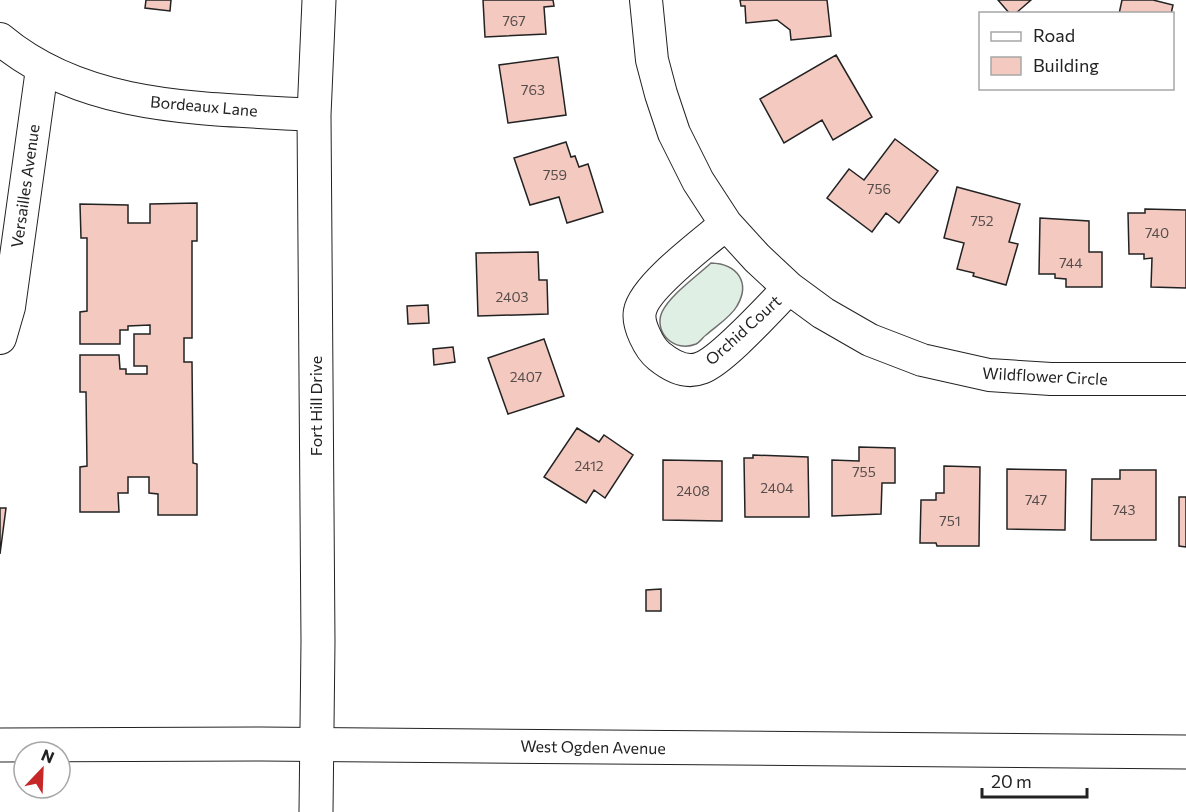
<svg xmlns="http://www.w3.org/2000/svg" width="1186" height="812" font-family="Commissioner,sans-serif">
  <rect width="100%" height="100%" fill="#fff"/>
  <path fill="#e0efe3" stroke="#6f6f6f" stroke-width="1.5" d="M711,263c26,1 40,19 26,43 -6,11 -21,20 -31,29 -3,2 -6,7 -10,9 -21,9 -43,-11 -34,-32 8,-17 35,-36 49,-49z"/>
  <path fill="#f3c9c0" stroke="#222" stroke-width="1.5" d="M146,0h25l-1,11 -25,-3z
    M483,0h70l1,6 -10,1 2,27 -61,3z
    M740,0h87l4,36 -40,4 -1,-10 -13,-10 -31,3 -1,-17h-4z
    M998,0h33l-16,14h-5z
    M1122,0h31l20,5 -2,9h-52z
    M836,55l36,62 -39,23 -11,-20 -38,23 -24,-44z
    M558,57l8,58 -58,8 -9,-58z
    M895,139l43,32 -39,52 -13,-10 -14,19 -45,-34 22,-29 15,11z
    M566,142l5,15 4,-1 4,11 9,-3 15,48 -36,11 -8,-26 -29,8 -16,-47z
    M957,187l63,17 -11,38 9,2 -12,41 -33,-9 1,-3 -17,-4 7,-26 -20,-5z
    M197,203v38h-5v97h-8v24h8l1,101 4,1v51h-39v-21l-9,-1v-16h-21v16h-10l1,19h-39v-45l7,-1 -1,-74h-6v-37h39l1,14h6v5h21v-8h-13v-32h16v-9l-22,1v4h-8v14h-40v-32l7,-1v-73h-6l-1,-34 48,1v18h22v-19z
    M1145,209l41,1v78l-35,-1 1,-29 -8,1v-5h-15l-1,-41h17z
    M1040,218l49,3v31h13v35h-36v-8l-11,-1v-4h-16z
    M538,252l1,28h8l1,34 -70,2 -2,-63z
    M428,305l1,18 -21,1 -1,-18z
    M544,339l20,57 -56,18 -20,-56z
    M453,347l2,15 -21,3 -1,-16z
    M577,428l22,14 5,-7 29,20 -28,43 -11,-8 -8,13 -42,-26z
    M859,447l36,1v35h-13l-1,31 -49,2v-56l27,1z
    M753,455l55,2 1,60h-64l-1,-59h9z
    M663,460l59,1v60l-59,-1z
    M944,466l36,1 -1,79h-42l-1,-3h-16l1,-43h15v-7h8z
    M1007,469l59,1 -1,60 -58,-1z
    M1120,470h36v70h-65l1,-61h28z
    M1179,497h7v50l-7,-1z
    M0,508h6l-6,46z
    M661,589v22h-15v-21z"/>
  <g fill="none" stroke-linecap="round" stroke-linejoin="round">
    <g stroke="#222" stroke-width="34">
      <path id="street" d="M646,0l6,60 9,34 13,39 24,48 28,43 31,34 32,30 34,25 47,27 52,20 67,15 62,4h135
        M0,39c87,73 207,69 314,76
        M726,224c-21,18 -81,62 -86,87 -3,13 9,37 19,45 11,9 27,18 42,12 22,-8 69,-61 88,-80
        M0,338l9,-31 33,-238"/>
    </g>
    <g stroke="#222" stroke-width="35">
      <path id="secondary" d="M316,812l2,-171 -4,-526 5,-115"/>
    </g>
    <g stroke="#222" stroke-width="35">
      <path id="primary" d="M0,745l261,-1 925,8"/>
    </g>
    <use href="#street" stroke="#fff" stroke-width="32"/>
    <use href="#secondary" stroke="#fff" stroke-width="33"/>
    <use href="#primary" stroke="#fff" stroke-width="33"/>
  </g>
  <g text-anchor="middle" stroke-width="4.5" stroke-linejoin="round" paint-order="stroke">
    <g font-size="14" fill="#564c4a">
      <text x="514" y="26">767</text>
      <text x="533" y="95">763</text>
      <text x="555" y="180">759</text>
      <text x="879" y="194">756</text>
      <text x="982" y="226">752</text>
      <text x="1157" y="238">740</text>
      <text x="1071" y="268">744</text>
      <text x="512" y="302">2403</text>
      <text x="526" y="382">2407</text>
      <text x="589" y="471">2412</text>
      <text x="864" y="477">755</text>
      <text x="777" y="493">2404</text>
      <text x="693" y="496">2408</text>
      <text x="1036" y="505">747</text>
      <text x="1124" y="515">743</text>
      <text x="950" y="526">751</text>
    </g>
    <g font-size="16" fill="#222" stroke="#fff">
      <text transform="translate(204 106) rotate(5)" y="6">Bordeaux Lane</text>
      <text transform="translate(25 186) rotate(-82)" y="6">Versailles Avenue</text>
      <text transform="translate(743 330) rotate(-42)" y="6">Orchid Court</text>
      <text transform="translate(1045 376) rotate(3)" y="6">Wildflower Circle</text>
      <text transform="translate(316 406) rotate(-90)" y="6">Fort Hill Drive</text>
      <text transform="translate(593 747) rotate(1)" y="6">West Ogden Avenue</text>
    </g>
  </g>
  <rect x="979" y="12" width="195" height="78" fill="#ffffff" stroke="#a7a7a7" stroke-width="1.5"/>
  <rect x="991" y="32" width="30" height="9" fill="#ffffff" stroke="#a7a7a7" stroke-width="1.5"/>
  <text x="1033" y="42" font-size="18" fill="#222222">Road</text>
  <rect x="991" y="57" width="30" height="18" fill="#f3c9c0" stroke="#a7a7a7" stroke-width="1.5"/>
  <text x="1033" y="72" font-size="18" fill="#222222">Building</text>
  <g transform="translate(42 770) rotate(23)"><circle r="28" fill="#ffffff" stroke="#a7a7a7" stroke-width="1.5"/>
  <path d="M0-4.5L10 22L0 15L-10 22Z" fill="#c62828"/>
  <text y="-9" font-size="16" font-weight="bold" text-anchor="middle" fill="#222222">N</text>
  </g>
  <path d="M982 788v9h105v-9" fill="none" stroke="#222222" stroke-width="3"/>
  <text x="991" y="788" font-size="18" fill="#222222" stroke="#ffffff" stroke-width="4.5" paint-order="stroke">20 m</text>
</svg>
